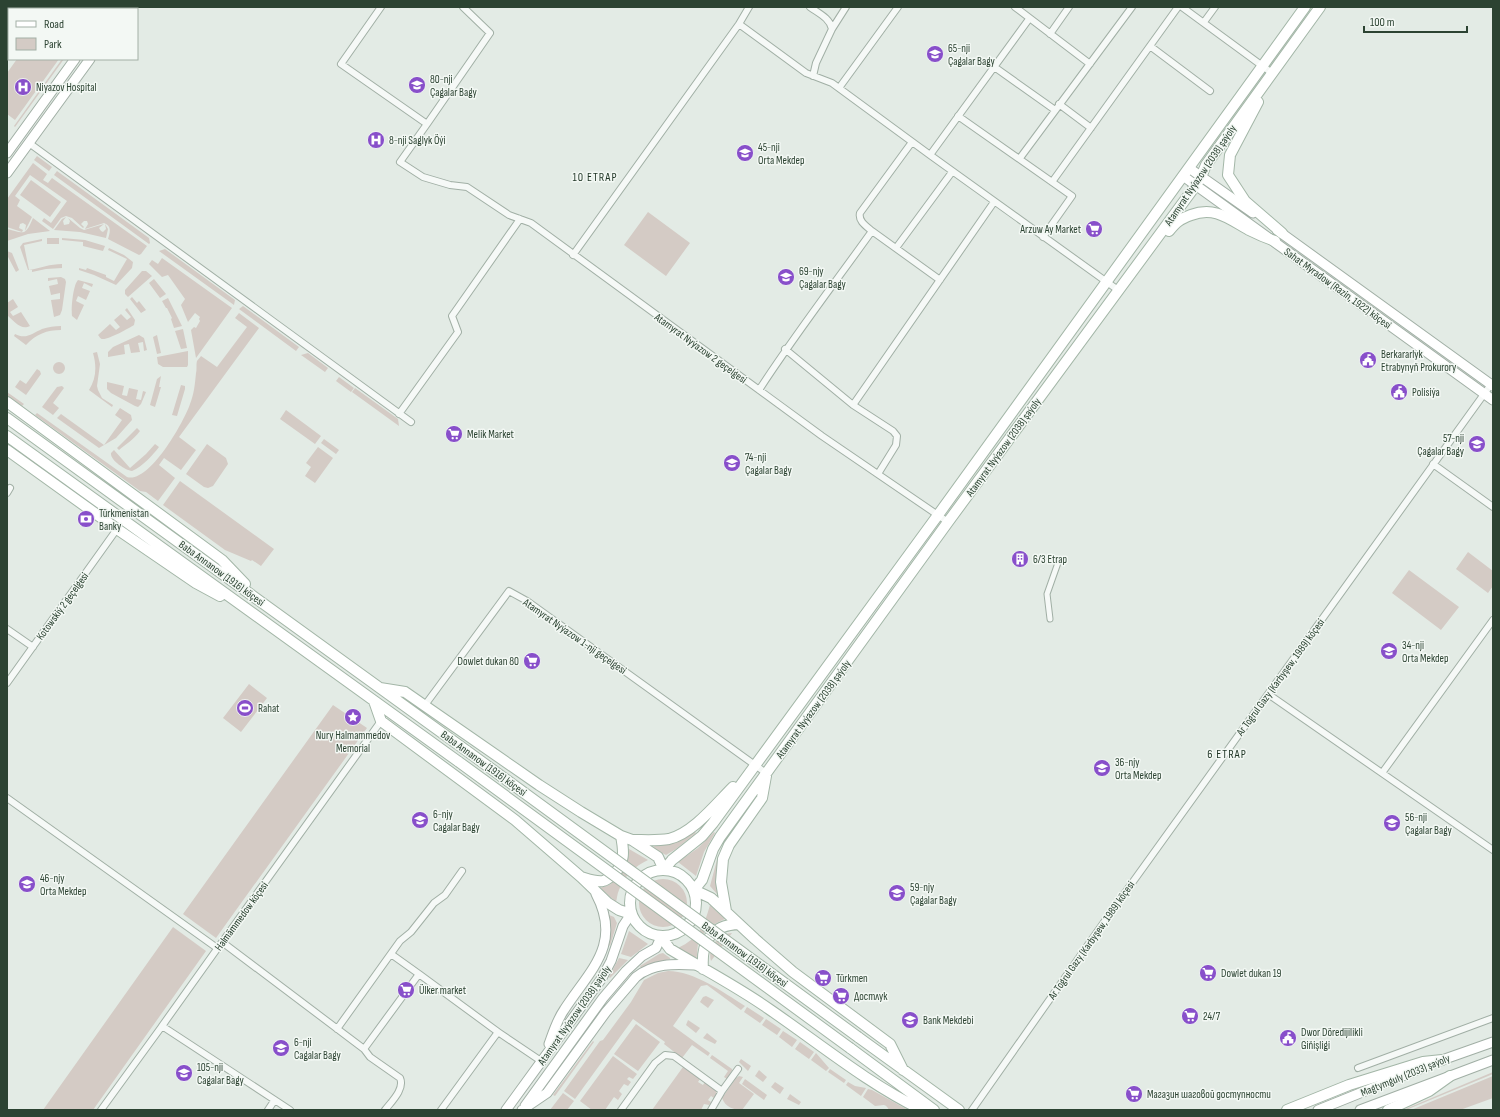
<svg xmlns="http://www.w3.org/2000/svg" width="1500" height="1117" font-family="'Sofia Sans Condensed',sans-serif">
  <rect width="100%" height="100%" fill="#e3ebe5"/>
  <path fill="#d4cbc5" d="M17,59h42l-44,61 -8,-6v-41z
    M62,59h2l-49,68 -1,-1z
    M37,156l15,11 -3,4 -15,-11z
    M33,163l14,11 -4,6 5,3 4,-5 95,68 -6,8 -2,1 -31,-16c2,-7 4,-13 -4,-16l-19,6 3,-5 -1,-3h-3l-3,3 3,3 -1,1 -11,-10 -6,-2 -5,2 -8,11 -11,-8 2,-3 7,5 16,-22 -37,-26 -15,21 5,4 -3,6 15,11 -7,14 1,-6 -3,-2 -3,1 -1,4 4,2 -1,2 -15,-5v-28z
    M57,171l92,67 1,5 -1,1 -95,-69z
    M31,180l30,22 -11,15 -30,-22z
    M648,212l42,31 -24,33 -42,-31z
    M66,217l-3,4 1,4 5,-1 1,-3 -2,-3 12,10 4,2 20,-6 -5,4 2,3 2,1 3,-3 -1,-5 3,5 -2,9 -26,-6 -26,-2 8,-11z
    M33,218l17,13 -22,3 -21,7 1,-8 -1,-4c17,4 18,8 26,-11z
    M47,238h12v6h-12z
    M62,238l23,2 20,6 -2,5 -20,-5v-4l-21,-2z
    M42,239v2l-18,4 5,25c12,-2 21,-6 33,-6v4l-16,1 -14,3v-2h-4l-8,-23 3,-4z
    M109,248l15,7 9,7 -1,6 -16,17 -22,-10 -15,-5v-2l7,2 1,-2 19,7v2l8,4 13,-22 -19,-9z
    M165,249l70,51 -1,5 -75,-54z
    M7,251l5,2 7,17 -3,2 -9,-17z
    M162,258l70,50 -36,50 -5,-28 3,-3 2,1 4,-7 -1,-2 1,-2 -5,-4 -7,9 -7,-17 4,-6 -17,-24 -6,2 -13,-13 3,-4 6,4z
    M142,271h4l6,5 -24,21 -3,-3v-4z
    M61,277l4,2 1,3 -4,28 -2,5 -6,2 -3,-17 9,-1v-6l-9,2 -2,-9 9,-2 -1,-5 -9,2v-3z
    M154,279l12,15 -6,4 -11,-15z
    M78,280l15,4 -1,3 -8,-4 -2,5 8,3 -4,9 -8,-4 -2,5 8,4 -7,15 -5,-4c-1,-7 1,-31 6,-36z
    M132,297l5,6 2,-2 7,9 -5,3 -11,-14z
    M168,298l14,28 -8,2 -3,-9 1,-1 -5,-10h-1l-4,-7z
    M13,299l5,8 -8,5 3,4 8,-4 9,14c-9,5 -16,-5 -23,-11v-12z
    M243,306l56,41 -3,4 -57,-42z
    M127,308l8,12 -1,5c-5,3 -24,14 -31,14 -3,0 -3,-2 -5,-4l12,-11 6,6 4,-3 -6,-7 7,-6 6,6 4,-3 -6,-7z
    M239,313l20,15 -80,109 17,13 -15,20 -17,-12 -5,7 16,13 -17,23 -12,-9 -6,-1 -105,-76 2,-2 90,64c22,7 57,-55 63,-73 4,-10 5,-20 6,-31 1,-3 0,-9 1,-12 1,-2 3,-3 4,-5l16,11 30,-40 -12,-9z
    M61,326v4c-14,0 -25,4 -35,15l-12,-9 1,-2c11,6 18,-1 27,-5 6,-2 13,-3 19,-3z
    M183,329l4,19 -6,1 -6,-18z
    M139,335l5,3 3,12 -3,1 -1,-9 -5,1 2,9 -9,1 -2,-9 -5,1 1,9 -17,3v-5l5,-5z
    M157,335l4,18 -4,1 -4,-17z
    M188,351v14l-1,2h-24l-5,-3 -1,-7z
    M97,352l3,12 -3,22 1,4 4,8 11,7 -1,2 -23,-17c7,-11 8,-23 4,-37z
    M308,353l20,15 -3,4 -24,-17z
    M53 368a6 6 0 1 1 12 0a6 6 0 1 1-12 0Z
    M37,369l3,2 1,3 -15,21 -11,-8 5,-7 6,4z
    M161,376l-2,11h2l-6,20 -5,-2 7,-26z
    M339,377l15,11 -3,4 -15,-11z
    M107,382l17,4 -2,9 5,1 2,-8 9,2 -2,9 5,1 2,-9 3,1 -5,12 -3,3 -3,-1 -24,-13 -4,-4z
    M181,385l4,1v3l-8,27 -5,-1z
    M62,386l2,2 -11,15 6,5 -6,7 -11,-8 15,-20z
    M355,388l43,31 1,7 -47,-34z
    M7,392l17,12 -2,2 -15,-10z
    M120,408l11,7 1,5 -16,18 -17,10 -42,-30 4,-4 43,31 18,-25 -7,-5z
    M286,410l35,26 -6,8 -35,-25z
    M137,428l3,3c-7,9 -14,13 -21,19l-2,-2z
    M324,439l15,11 -3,4 -15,-11z
    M155,444l4,3c-7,9 -16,19 -27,24 -7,-1 -22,-11 -21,-18l3,-3 16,18 16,-14z
    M207,444l19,14 2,6 -15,22 -5,2 -4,-1 -18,-13z
    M318,447l15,11 -18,25 -10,-7 6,-9 -5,-4z
    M180,481l94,68 -13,17 -9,-6 -1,1 -26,-11 -62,-45z
    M1468,552l25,19v15l-5,7 -32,-24z
    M1409,570l50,37 -18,23 -49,-37z
    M249,684l18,14 -26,34 -18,-14z
    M333,705l34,23 -151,210 -33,-24z
    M694,831l2,2 -20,16 -10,6 -15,-8 23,-5z
    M714,832l1,1 -11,19 -8,24 -18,-14 20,-14z
    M629,849l19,11c-13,6 -24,16 -29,30 -2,4 -2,9 -3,12l-16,-14c5,-2 9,-2 12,-5 9,-7 18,-23 17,-34z
    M718,856l1,1 -3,18 1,19 -7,-8z
    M639 903a24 24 0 1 1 48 0a24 24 0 1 1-48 0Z
    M710,905l15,14c-12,5 -22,11 -27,25 -1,4 0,11 -2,15l-18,-11c21,-10 26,-22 32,-43z
    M609,915l5,2 3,6 -7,23 -1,-1 2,-17z
    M173,927l33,24 -113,159h-50z
    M629,931l19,13 -17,13 -10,-3z
    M732,933l-21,28c-4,-13 8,-28 21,-28z
    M663,953l7,5v1l-13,3 -16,6 -1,-2 19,-12z
    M619,958l9,2 -18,18 -1,-1z
    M668,971c26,0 55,21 77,35l-4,4 -34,-25 -6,1 -28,40 37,27 -2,3 -16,-11 -10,13 -18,-14 1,-2 -32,-23 -58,80 -11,-8 36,-50 3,-1 28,-38 13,-22 14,-7z
    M706,996l8,4 -6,8 -8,-6 3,-5z
    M747,1007l17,11 -4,5 -16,-11z
    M766,1019l15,10 -4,6 -15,-10z
    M688,1020l12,8 -4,5 -10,-8z
    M636,1024l24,18 -22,29 -24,-17z
    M783,1031l14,9 -5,7 -13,-10z
    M707,1033l10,8 -2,3 -12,-6z
    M593,1041l1,1 -39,54 -2,-1z
    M800,1042l14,10 -5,7 -14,-10z
    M816,1053l13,15 -3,3 -15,-11z
    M712,1055l20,14v2l-5,8 -3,-2 4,-6 -18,-13z
    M613,1056l24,18 -4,5 -4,-2 -2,2 4,3 -3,4 -4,-2 -5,7 3,3 -4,6 -4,-3 -9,13h-13l-12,-9z
    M741,1059l10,7 -3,5 -9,-9z
    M683,1067l17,12 -2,3 5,3 2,-3 11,9 1,3 -3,4 -3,-2 -3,4 3,2 -2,3 -5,-1 -3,6h-49z
    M830,1069l16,11 -2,3 -16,-11z
    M759,1070l8,7 -4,5 -8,-6z
    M1493,1072v2l-87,36h-3z
    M739,1076l4,1 -4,6 15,11 -12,16c-8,0 -17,-3 -20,-12l14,-20z
    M1493,1076v22l-33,12h-49z
    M745,1079l22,16 -3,5 -22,-16z
    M775,1082l9,6 -4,6 -9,-7z
    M848,1082l7,4 11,2 -5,8 -15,-11z
    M868,1089l4,1 36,20h-19c-4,-8 -7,-4 -14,-4l-12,-9z
    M563,1093l11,8 -7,9h-17z
    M790,1094l11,8 -2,3 -12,-6z"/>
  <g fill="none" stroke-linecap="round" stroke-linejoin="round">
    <g stroke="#a1afa5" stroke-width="7">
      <path id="pedestrian" d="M1050,619l-3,-25 12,-34"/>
    </g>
    <g stroke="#a1afa5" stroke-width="8">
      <path id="minor" d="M381,7l-40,57 86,60 63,-91 -27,-26
        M810,7c8,6 20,11 22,22l-16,34 -3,13
        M1015,7l75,57
        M1182,7l90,66
        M1204,22l11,-15
        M739,24l67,49 26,10 98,72 188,135
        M832,29l14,-22
        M1050,34l19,-27
        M1150,46l60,45
        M993,66l62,44
        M839,88l59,-81
        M1059,104l32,24
        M958,116l114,80 -29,41
        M427,124l-27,38 23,15 27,8 17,2 42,28 22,8 291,213 126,86
        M29,143l382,279
        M930,155l99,-136
        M1020,158l112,-151
        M1052,182l126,-175
        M872,231c-6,-5 -14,-10 -12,-18l52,-71
        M896,248l56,-76
        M573,255l166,-231 10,-17
        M785,349l68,56 40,26 4,5 -1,9 -18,29
        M759,390c35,-54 75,-106 113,-159l68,49
        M853,405l141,-203
        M399,414l59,-82 -6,-16 68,-97
        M1433,464l60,43
        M7,493l3,-5
        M7,629l26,18
        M7,683l110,-154
        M1268,694l225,156
        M425,705l84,-114 18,10 239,172
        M1382,773l111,-153
        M7,798l210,150
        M220,945l161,-224
        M391,954l28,20
        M337,1029l63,-88 11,-9 23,-29 11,-8 17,-24
        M364,1049l6,8 30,21c5,11 -9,24 -15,32
        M1358,1068l135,-50
        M101,1110l64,-88
        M268,1110l6,-9
        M290,1110l-128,-84 60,-84 142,107 55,-75 79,58
        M441,1110l57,-78 43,29
        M621,1110l34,-47 10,-8 9,1 48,35
        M711,1110l11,-19 16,-22
        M972,1110l137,-195 383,-532"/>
    </g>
    <g stroke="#a1afa5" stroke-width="11">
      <path id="secondary" d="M111,9l2,-2
        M126,9l1,-2
        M7,153l68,-94
        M1189,168l64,45
        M7,173l83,-114
        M1183,176l310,224
        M1277,230l216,156
        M549,1044c4,-11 8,-24 15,-34 25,-39 59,-65 32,-116
        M525,1106l78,-108 23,-27 16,-15 14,-8 5,-11
        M506,1110l96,-132 9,-17 12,-35 8,-12
        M522,1110l25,-17 59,-81 30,-35c17,-14 38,-13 59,-12
        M1318,1110l124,-50 51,-18
        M1360,1110l133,-50"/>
    </g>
    <g stroke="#a3b6a7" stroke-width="12">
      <path id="primary" d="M1258,102l-28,53 -2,20 17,26 37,32
        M1169,231c7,-9 11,-12 22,-16 24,-9 38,4 58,15 8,4 17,8 26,11
        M7,402l215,158 23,24
        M7,418l460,333
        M7,436l452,326
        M7,450l110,79 79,54 24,13
        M380,688l25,4 134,93 42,27 40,24 11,4 26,17 6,13 8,-10 30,-24 11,-13 225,-308 367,-508
        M374,701l7,20 134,99 66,57 27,26 11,7 12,4
        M632,840c12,0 25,1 37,-1 24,-6 46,-34 64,-52
        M630 903a33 33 0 1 1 66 0a33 33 0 1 1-66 0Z
        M581,877c7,2 14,5 22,4 4,-1 7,-4 11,-7 11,-11 10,-23 7,-38
        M726,911l-5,-29 2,-23 6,-14 33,-47 4,-22
        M661,937l9,12c33,20 68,38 99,60 51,35 98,74 153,101
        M703,969c-2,-26 7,-44 36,-45
        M858,1037l101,73
        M850,1048l84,62
        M903,1070l-13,-26 -97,-72 -38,-33 -44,-41 -17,-8 8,-10 11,-31 7,-12 228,-315 248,-337 5,-8 5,-12 114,-158
        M1287,1110l62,-25 74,-23 19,-2
        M1388,1110l41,-19 21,-15"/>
    </g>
    <use href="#pedestrian" stroke="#f6f9f7" stroke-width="5"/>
    <use href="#minor" stroke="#f6f9f7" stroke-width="6"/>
    <use href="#secondary" stroke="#fff" stroke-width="9"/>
    <use href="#primary" stroke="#fff" stroke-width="10"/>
    <g stroke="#a3b6a7" stroke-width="12" stroke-linecap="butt">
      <path id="primary-bridge" d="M467,751l391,286
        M459,762l391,286"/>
    </g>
    <use href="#primary-bridge" stroke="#fff" stroke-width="10"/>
  </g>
  <defs>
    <g id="school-disc" transform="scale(0.9)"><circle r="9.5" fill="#884fca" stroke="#f3f8f4"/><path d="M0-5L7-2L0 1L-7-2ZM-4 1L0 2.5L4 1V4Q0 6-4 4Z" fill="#fff"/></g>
    <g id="hospital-disc" transform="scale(0.9)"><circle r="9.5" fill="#884fca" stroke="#f3f8f4"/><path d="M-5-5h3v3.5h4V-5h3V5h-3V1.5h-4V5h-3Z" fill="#fff"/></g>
    <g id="supermarket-disc" transform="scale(0.9)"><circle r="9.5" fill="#884fca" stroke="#f3f8f4"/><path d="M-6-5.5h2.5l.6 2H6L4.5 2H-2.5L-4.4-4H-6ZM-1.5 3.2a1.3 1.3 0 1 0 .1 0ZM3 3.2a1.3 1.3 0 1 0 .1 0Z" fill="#fff"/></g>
    <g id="civic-disc" transform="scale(0.9)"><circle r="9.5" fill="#884fca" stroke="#f3f8f4"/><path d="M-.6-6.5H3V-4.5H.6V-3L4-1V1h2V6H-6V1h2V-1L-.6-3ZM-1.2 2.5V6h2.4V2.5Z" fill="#fff"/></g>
    <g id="bank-disc" transform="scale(0.9)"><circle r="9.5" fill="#884fca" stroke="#f3f8f4"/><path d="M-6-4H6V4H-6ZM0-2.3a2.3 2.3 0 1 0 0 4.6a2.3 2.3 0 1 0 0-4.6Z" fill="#fff"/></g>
    <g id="building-disc" transform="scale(0.9)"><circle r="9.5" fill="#884fca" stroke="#f3f8f4"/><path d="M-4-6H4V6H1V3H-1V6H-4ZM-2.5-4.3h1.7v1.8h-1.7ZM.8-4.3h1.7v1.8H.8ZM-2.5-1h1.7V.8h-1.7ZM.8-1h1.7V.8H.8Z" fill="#fff"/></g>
    <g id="stadium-disc" transform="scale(0.9)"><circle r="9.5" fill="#884fca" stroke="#f3f8f4"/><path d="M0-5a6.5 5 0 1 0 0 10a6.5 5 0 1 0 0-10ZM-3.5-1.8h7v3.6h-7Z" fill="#fff"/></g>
    <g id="sight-disc" transform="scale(0.9)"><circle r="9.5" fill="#884fca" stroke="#f3f8f4"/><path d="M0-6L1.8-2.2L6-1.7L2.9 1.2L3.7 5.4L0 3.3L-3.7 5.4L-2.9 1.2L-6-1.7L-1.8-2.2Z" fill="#fff"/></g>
  </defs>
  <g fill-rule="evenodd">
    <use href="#school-disc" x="935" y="54"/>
    <use href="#school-disc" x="417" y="85"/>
    <use href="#hospital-disc" x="23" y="87"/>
    <use href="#hospital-disc" x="376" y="140"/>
    <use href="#school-disc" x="745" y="153"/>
    <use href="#supermarket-disc" x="1094" y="229"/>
    <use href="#school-disc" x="786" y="277"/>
    <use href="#civic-disc" x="1368" y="360"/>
    <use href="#civic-disc" x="1399" y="392"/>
    <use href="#supermarket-disc" x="454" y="434"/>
    <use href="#school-disc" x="1477" y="444"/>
    <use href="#school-disc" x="732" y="463"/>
    <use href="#bank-disc" x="86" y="519"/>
    <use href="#building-disc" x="1020" y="559"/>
    <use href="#school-disc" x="1389" y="651"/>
    <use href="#supermarket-disc" x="532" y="661"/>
    <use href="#stadium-disc" x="245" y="708"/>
    <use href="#sight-disc" x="353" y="717"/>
    <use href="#school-disc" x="1102" y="768"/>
    <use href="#school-disc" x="420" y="820"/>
    <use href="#school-disc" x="1392" y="823"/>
    <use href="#school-disc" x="27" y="884"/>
    <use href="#school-disc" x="897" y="893"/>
    <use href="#supermarket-disc" x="1208" y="973"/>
    <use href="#supermarket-disc" x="823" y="978"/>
    <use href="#supermarket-disc" x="406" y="990"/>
    <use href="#supermarket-disc" x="841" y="996"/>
    <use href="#supermarket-disc" x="1190" y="1016"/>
    <use href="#school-disc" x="910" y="1020"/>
    <use href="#civic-disc" x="1288" y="1038"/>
    <use href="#school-disc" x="281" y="1048"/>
    <use href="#school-disc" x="184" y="1073"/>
    <use href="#supermarket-disc" x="1134" y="1094"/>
  </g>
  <g text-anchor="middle" stroke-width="3" stroke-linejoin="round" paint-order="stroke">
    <g font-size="11" fill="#2c4332" stroke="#f3f8f4" text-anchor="start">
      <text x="948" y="52">65-nji<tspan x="948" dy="13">Çagalar Bagy</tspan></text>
      <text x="430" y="83">80-nji<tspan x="430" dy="13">Çagalar Bagy</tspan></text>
      <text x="36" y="91">Niyazov Hospital</text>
      <text x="389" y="144">8-nji Saglyk Öýi</text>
      <text x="758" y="151">45-nji<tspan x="758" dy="13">Orta Mekdep</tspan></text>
      <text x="1081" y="233" text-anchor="end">Arzuw Ay Market</text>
      <text x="799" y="275">69-njy<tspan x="799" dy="13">Çagalar Bagy</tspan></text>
      <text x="1381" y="358">Berkararlyk<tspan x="1381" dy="13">Etrabynyň Prokurory</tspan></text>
      <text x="1412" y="396">Polisiýa</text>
      <text x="467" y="438">Melik Market</text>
      <text x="1464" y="442" text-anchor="end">57-nji<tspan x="1464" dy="13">Çagalar Bagy</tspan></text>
      <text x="745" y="461">74-nji<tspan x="745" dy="13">Çagalar Bagy</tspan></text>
      <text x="99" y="517">Türkmenistan<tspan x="99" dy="13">Banky</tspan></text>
      <text x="1033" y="563">6/3 Etrap</text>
      <text x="1402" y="649">34-nji<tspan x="1402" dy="13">Orta Mekdep</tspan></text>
      <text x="519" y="665" text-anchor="end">Dowlet dukan 80</text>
      <text x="258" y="712">Rahat</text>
      <text x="353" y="739" text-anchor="middle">Nury Halmammedov<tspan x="353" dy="13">Memorial</tspan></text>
      <text x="1115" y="766">36-njy<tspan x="1115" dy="13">Orta Mekdep</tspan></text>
      <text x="433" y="818">6-njy<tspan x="433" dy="13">Cagalar Bagy</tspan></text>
      <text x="1405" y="821">56-nji<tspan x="1405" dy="13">Çagalar Bagy</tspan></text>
      <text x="40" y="882">46-njy<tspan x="40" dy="13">Orta Mekdep</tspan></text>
      <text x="910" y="891">59-njy<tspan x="910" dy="13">Çagalar Bagy</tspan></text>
      <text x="1221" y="977">Dowlet dukan 19</text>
      <text x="836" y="982">Türkmen</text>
      <text x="419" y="994">Ülker market</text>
      <text x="854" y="1000">Достлук</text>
      <text x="1203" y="1020">24/7</text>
      <text x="923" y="1024">Bank Mekdebi</text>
      <text x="1301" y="1036">Dwor Döredijilikli<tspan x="1301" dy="13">Giňişligi</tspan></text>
      <text x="294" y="1046">6-nji<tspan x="294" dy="13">Cagalar Bagy</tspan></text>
      <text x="197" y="1071">105-nji<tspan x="197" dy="13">Cagalar Bagy</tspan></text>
      <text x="1147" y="1098">Магазин шаговой доступности</text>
    </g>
    <g font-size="11" fill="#2c4332" stroke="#f3f8f4">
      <text transform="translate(1200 175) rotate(-56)" y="4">Atamyrat Nyýazow (2038) şaýoly</text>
      <text transform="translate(1338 288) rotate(36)" y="4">Sahat Myradow (Razin, 1922) köçesi</text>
      <text transform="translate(701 348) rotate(36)" y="4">Atamyrat Nyýazow 2 geçelgesi</text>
      <text transform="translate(1003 447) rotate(-54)" y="4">Atamyrat Nyýazow (2038) şaýoly</text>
      <text transform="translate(222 573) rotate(36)" y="4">Baba Annanow (1916) köçesi</text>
      <text transform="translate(62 606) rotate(-54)" y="4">Kotowskiý 2 geçelgesi</text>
      <text transform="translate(575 636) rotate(35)" y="4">Atamyrat Nyýazow 1-nji geçelgesi</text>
      <text transform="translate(1280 677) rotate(-54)" y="4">Ar Togrul Gazy (Karbyşew, 1989) köçesi</text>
      <text transform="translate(813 709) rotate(-54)" y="4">Atamyrat Nyýazow (2038) şaýoly</text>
      <text transform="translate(484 763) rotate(36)" y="4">Baba Annanow (1916) köçesi</text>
      <text transform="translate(241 916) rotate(-54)" y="4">Halmämmedow köçesi</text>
      <text transform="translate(1091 940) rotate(-55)" y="4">Ar Togrul Gazy (Karbyşew, 1989) köçesi</text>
      <text transform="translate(745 954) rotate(36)" y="4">Baba Annanow (1916) köçesi</text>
      <text transform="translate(574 1015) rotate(-55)" y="4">Atamyrat Nyýazow (2038) şaýoly</text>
      <text transform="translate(1405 1075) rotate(-22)" y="4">Magtymguly (2033) şaýoly</text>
    </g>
    <g font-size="12" letter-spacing="1" fill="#1e3424" stroke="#f3f8f4">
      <text x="595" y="181">10 ETRAP</text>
      <text x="1227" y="758">6 ETRAP</text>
    </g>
  </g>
  <rect width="1500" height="1117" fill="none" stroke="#2c4332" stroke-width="16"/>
  <rect x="8" y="8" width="130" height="52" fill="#f3f8f4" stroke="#a3b0a6"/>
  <rect x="16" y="21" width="20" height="6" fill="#ffffff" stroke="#a3b0a6"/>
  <text x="44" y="28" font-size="12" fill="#2c4332">Road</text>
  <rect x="16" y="38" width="20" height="12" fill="#d4cbc5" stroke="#a3b0a6"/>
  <text x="44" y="48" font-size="12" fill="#2c4332">Park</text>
  <path d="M1364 26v6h103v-6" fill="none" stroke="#2c4332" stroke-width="2"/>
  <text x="1370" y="26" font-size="12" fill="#2c4332" stroke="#f3f8f4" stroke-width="3" paint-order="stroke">100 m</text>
</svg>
